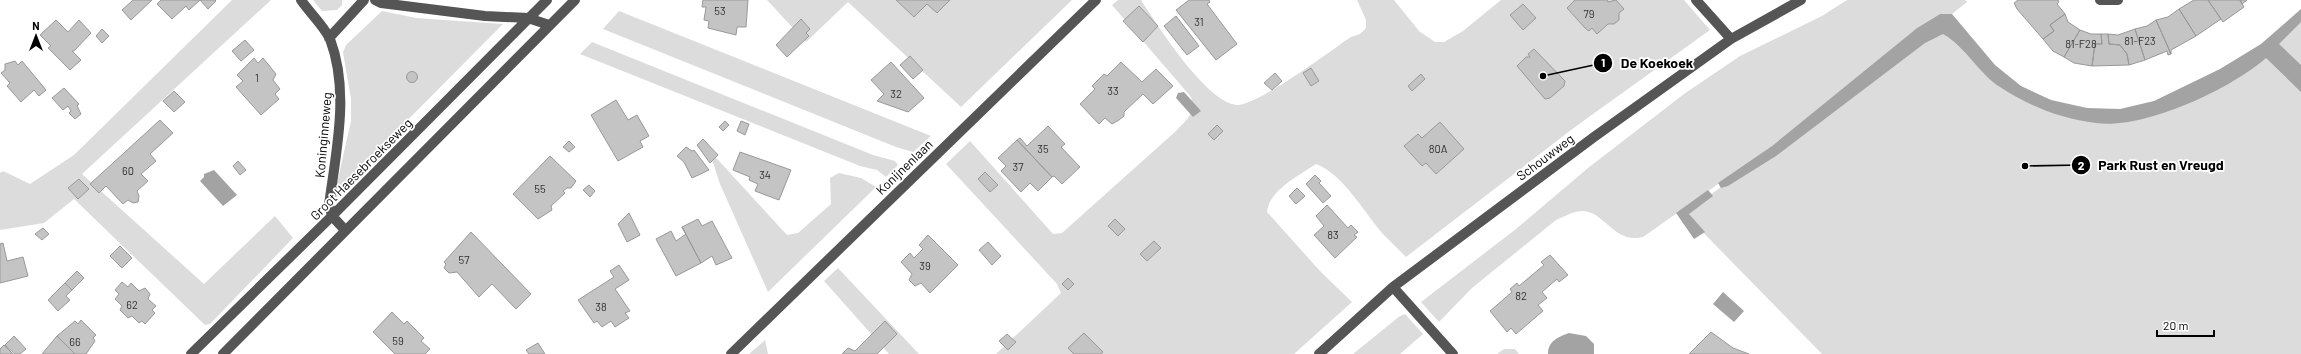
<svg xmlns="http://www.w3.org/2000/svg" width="2301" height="354" font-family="Barlow,sans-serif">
  <rect width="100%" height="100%" fill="#fff"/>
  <path fill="#dcdcdc" d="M232,0h39l-189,174 122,110 71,-68 18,22 -83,86 -5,1 -131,-126 -30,24 -44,7v-57l3,-2 27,13 44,-29z
    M313,0h29v5l-5,5 -15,1z
    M767,0h305l-111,107 -113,-105 -42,40z
    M1118,0h23c16,25 66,103 96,105 22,0 93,-54 114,-68l9,-3 6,-6v-8l-9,-20h37l25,31 16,11h9l19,-11 38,-31h183l26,30 -135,97 -169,130c-8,-8 -16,-16 -24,-24 -18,-21 -39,-59 -66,-69 -16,11 -47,26 -49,48l53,59 32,31 -58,52h-298l65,-61 -4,-9 -111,-120 24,-23 83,93 9,-1 114,-102c11,-12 20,-17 15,-34l-79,-92z
    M1847,0h118l2,2 -15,12h-12l-23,14 -145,118 -129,91c-29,7 -38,-25 -60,-26 -9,0 -18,5 -27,9l-84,68 -33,34 -18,-20 95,-73 72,-61 96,-74 56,-38 82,-40z
    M382,11l34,7 87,6 -158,159 -1,8 -11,10 18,-80v-22l-8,-47 3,-7z
    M619,11l312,125 -18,16 -17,-5 -293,-118z
    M2301,17v337h-479l-137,-140 251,-189 64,53 93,40 58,-8 57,-28z
    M592,42l281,113 22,6 3,4 -12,12 -9,-7 -17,-4 -280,-112z
    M709,150l78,85 11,-2 33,-29 -1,-26 9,-5 22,5 15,9 -108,105 -48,-108z
    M838,268l81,86h-30l-65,-73z
    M1405,314l18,20 -23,20h-47l47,-38z
    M765,340l3,14h-19z
    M1504,349h11l4,5h-22z"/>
  <path fill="#a3a3a3" d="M2301,9v13l-22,22 22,21v27l-35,-34c-35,31 -123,72 -170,65 -35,-4 -67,-17 -96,-36 -21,-13 -34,-40 -57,-53l-18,9 -149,113 -48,30 -7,2 -3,-5 54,-37 145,-118 23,-14h12l43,51 26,21 30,14 36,8 33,1 34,-8 66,-32 41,-25z
    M1184,92l17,19 -8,6 -17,-19 2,-5z
    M214,170l23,25 -14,11 -23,-25 4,-4v-3z
    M1708,190l5,6 -24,18 16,18 -11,7 -18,-26z
    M1723,292l21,19 -10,11 -21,-18z
    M1569,333l17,3 8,8v10h-46c0,-13 10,-17 21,-21z"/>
  <path fill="#c4c4c4" stroke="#999" d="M133,0h19l-21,20 -9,-10z
    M161,0h54l1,1 -8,8 -8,-9 -11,10 -3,-4 -14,13 -15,-15z
    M703,0h45l-2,27h-9l-1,8 -28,-7 1,-7 -5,-1 2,-13h-4z
    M896,0h54l-13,13 -10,-9 -13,13z
    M1189,0h20l1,2 -3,2 30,40 -21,16 -40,-50z
    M1575,0h32l1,2 8,-2 8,9 -5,4v7l-5,4h-6l-11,10 -5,-6 -3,3 -4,-3 -18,-20z
    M2018,0h40l1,2 -2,2 8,10 -15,11 4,6 -11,8 -26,-30 -3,-6z
    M2194,0h14l13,19 -25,17 -17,-27z
    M2208,0h32l4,7 -21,15z
    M2240,0h7l-5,4z
    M1523,4l13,14 -13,12 -13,-15z
    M1139,6l19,20 -15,16 -20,-21z
    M2179,9l17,27 -25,14v4l-15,-34 12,-3z
    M2065,14l3,8 12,8 -16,27 -11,-6 -10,-12 11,-8 -4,-6z
    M1176,16l23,30 -12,9 -23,-29z
    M801,19l9,10 -4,4 3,3 -22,21 -11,-12z
    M56,20l12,12 11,-12 12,13 -17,18h-2l9,9 -11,10 -22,-22 3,-2 -11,-11z
    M2156,20l15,34 -3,1 -1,-4 -22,9 -10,-31 12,-3z
    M102,29l7,7 -7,7 -6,-7z
    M2135,29l10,31 -16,5 -2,-11 -7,-9 -11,-1 -1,-10 10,1z
    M2080,30l11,4h10l1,10h-7l-3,22 -18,-3 -10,-6z
    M2101,34h7l1,10 11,1 7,9 2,11 -37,1 3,-22h7z
    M245,40l9,10 -13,11 -9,-10z
    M1534,49l31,32 -1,5 -14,12 -5,1 -28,-33 9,-9h4l-2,-3z
    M910,56l13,14 -10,9 -13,-14z
    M254,58l4,5 5,-5 13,16 -3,6 7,9 -5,5 4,5 -18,16 -25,-28 7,-6 -6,-6z
    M15,61l3,4 4,-4 24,29 -7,6 -5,-6 -13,12 -14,-16 3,-3 -9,-10 4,-3v-6z
    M891,62l33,36 -16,14 -31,-11 7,-7 -13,-14z
    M1121,62l21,20 14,-13 17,17 -20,18 -10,-10 -19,18v4l-5,4 -7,4 -7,-6 -6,6 -19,-20 15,-15 -3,-3 12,-12 3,2z
    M1311,68l8,13 -8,5 -8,-13z
    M406.5 77a5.5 5.5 0 1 1 11 0a5.5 5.5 0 1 1-11 0Z
    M1275,73l7,8 -10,9 -8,-7z
    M1421,74l4,5 -13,12 -4,-5z
    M64,88l15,16 -2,2 4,8 -6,5 -6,-6 2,-2 -3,-5 -5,4 -11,-12z
    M174,91l11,11 -11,10 -11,-11z
    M616,100l12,20 9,-5 12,21 -9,5 3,6 -25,14 -27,-46z
    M160,120l13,13 -23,21 6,7 -15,13 7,7 -11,10 2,5 -1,6 -5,1 -5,-3 -5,4 -17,-18 -7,7 -9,-9z
    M725,121l4,4 -6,6 -4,-4z
    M741,121l8,3 -4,11 -8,-4z
    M1440,122l24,27 -28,25 -10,-11 -4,3 -18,-20 14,-12 4,4z
    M1217,125l6,6 -9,9 -6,-6z
    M1048,126l17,18 -4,3 19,20 -18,17 -8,-8 -2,1 -35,-37 3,-2 7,8z
    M703,139l15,16 -8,8 -13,-18z
    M1017,140l35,37 -14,14 -8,-8 -9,9 -20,-21 5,-5 -8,-8z
    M569,141l6,6 -6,5 -6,-5z
    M686,147l6,4 2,-1 15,20 -17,8 -8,-16 -7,-6z
    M740,152l51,18 -12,30 -24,-9 3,-7 -9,-4 1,-3 -17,-7z
    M550,156l26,25 -5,7h-4l-4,3 2,2 -14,13 1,4 -14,9 -25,-25z
    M238,161l8,9 -6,5 -7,-9z
    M985,172l13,13 -8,7 -12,-13z
    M1315,175l6,6 -2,2 12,13 -8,7 -17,-19z
    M79,179l10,10 -11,10 -10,-11z
    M589,185l6,6 -5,6 -7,-7z
    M1297,188l8,8 -9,8 -7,-8z
    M1327,205l21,23 3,-3 7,7 -4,3 3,2 -22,21 -21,-23 10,-9 -8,-10z
    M629,213l11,22 -13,7 -9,-18z
    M698,219l4,7 10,-5 20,37 -16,7 -4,-9 -11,7 -19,-36z
    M1115,219l10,10 -7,7 -10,-10z
    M682,227l19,36 -25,13 -20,-37 15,-8 5,10 10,-7z
    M43,228l6,6 -7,6 -7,-6z
    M471,232l60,62 -15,15 -24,-25 -13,13 -22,-25 -8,1 -5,-5 2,-4 -2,-2z
    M928,235l30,30 -28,28 -9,-10 -6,3 -6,-6 3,-6 -11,-12 9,-9 4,5 9,-9 -4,-4z
    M1154,241l7,7 -14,13 -7,-7z
    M988,242l13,14 -9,9 -13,-15z
    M3,243l4,18 16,-4 5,19 -28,7v-39z
    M120,246l12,12 -10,10 -12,-12z
    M1550,255l18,20 -9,7 -2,-3 -15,13 5,6 -9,7 5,6 -27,23 -5,-6 -4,4 -17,-21 22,-19 -2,-3 7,-6 2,3 25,-21 -3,-3z
    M619,265l10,15 -14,9 15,22 -5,2 4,5 -14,9 -4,-6 -9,6 -5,-6 -3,2 -16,-23 36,-23 -4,-6z
    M77,271l7,7 -12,12 -7,-7z
    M1068,278l6,6 -6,6 -6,-6z
    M122,282l6,5 3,-4 8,8 6,-3 5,6 -2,5 8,7 -4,4 3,3 -10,11 -3,-3 -3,2 -7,-7 -4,2 -8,-8 2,-4 -7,-7 4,-5 -4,-4z
    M65,283l7,7 -6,6 4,4 -12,11 -10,-11z
    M392,312l12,12 3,-3 17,17 -3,3 9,8 -5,5h-30l-22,-22z
    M81,320l15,15 -3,3 2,3 -9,13h-11l-18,-18 18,-15 3,3z
    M885,321l12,13 -20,20h-35l6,-6 7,3z
    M1711,332l22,16 16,6h-60z
    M1084,333l19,19 -2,2h-27l-6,-6z
    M1007,334l9,8 -8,8 -9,-9z
    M14,336l12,13 -6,5h-5l-10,-9z
    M57,336l18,18h-33z
    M538,343l7,11h-16l-3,-4z
    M4,345l9,9h-13v-5z"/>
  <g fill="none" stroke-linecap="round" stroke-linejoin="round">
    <path stroke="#555" stroke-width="10" d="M301,0c8,12 23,26 29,39 20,53 6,112 -1,166l3,11 13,14
      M375,0l6,3 104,13 43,2 21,7
      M1696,0l35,39
      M2100,0h18
      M329,38l35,-38
      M1393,287l60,67
      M191,354l141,-138 215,-216
      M223,354l352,-354
      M731,354l365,-354
      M1319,354l74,-67 201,-150 137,-98 70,-39"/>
  </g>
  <g text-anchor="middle" stroke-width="3.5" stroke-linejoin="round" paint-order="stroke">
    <g font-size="11" fill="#313131">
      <text x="720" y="15">53</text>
      <text x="1589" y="18">79</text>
      <text x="1199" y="26">31</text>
      <text x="2140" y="45">81-F23</text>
      <text x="2081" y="48">81-F28</text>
      <text x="257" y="82">1</text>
      <text x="1113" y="95">33</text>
      <text x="896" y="98">32</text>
      <text x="1043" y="153">35</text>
      <text x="1438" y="153">80A</text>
      <text x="1018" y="171">37</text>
      <text x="128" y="175">60</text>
      <text x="765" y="179">34</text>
      <text x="540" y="193">55</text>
      <text x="1333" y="239">83</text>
      <text x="464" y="264">57</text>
      <text x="925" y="270">39</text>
      <text x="1521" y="300">82</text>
      <text x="132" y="309">62</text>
      <text x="601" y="311">38</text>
      <text x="398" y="345">59</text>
      <text x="75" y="346">66</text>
    </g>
    <g font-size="13" fill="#000" stroke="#fff">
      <text transform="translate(323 135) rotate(-85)" y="5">Koninginneweg</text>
      <text transform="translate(1545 157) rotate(-37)" y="5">Schouwweg</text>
      <text transform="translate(904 167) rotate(-44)" y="5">Konijnenlaan</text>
      <text transform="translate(361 169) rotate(-45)" y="5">Groot Haesebroekseweg</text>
    </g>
  </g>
  <path fill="none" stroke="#000" stroke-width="1.5" d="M1543 76L1603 63M2025 166L2081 165"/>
  <g fill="#000" stroke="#fff" stroke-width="1.5">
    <circle cx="1543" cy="76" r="4"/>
    <circle cx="2025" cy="166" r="4"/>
    <circle cx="1603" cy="63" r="10"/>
    <circle cx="2081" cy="165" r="10"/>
  </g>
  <g font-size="12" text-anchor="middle" font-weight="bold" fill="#fff">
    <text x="1603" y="67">1</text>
    <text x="2081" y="170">2</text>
  </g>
  <g font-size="14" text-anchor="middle" font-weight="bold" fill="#000" stroke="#fff" stroke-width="3.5" stroke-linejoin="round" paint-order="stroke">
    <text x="1657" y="68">De Koekoek</text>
    <text x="2161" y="170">Park Rust en Vreugd</text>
  </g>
  <g transform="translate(36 36)" stroke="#ffffff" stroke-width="3" paint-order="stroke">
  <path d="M0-3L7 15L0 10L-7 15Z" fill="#000000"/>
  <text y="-6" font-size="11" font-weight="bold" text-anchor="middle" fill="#000000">N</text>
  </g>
  <path d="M2157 330v6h57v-6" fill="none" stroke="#000000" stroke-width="2"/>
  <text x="2163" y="330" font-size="12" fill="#000000" stroke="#ffffff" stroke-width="3" paint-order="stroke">20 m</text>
</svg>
